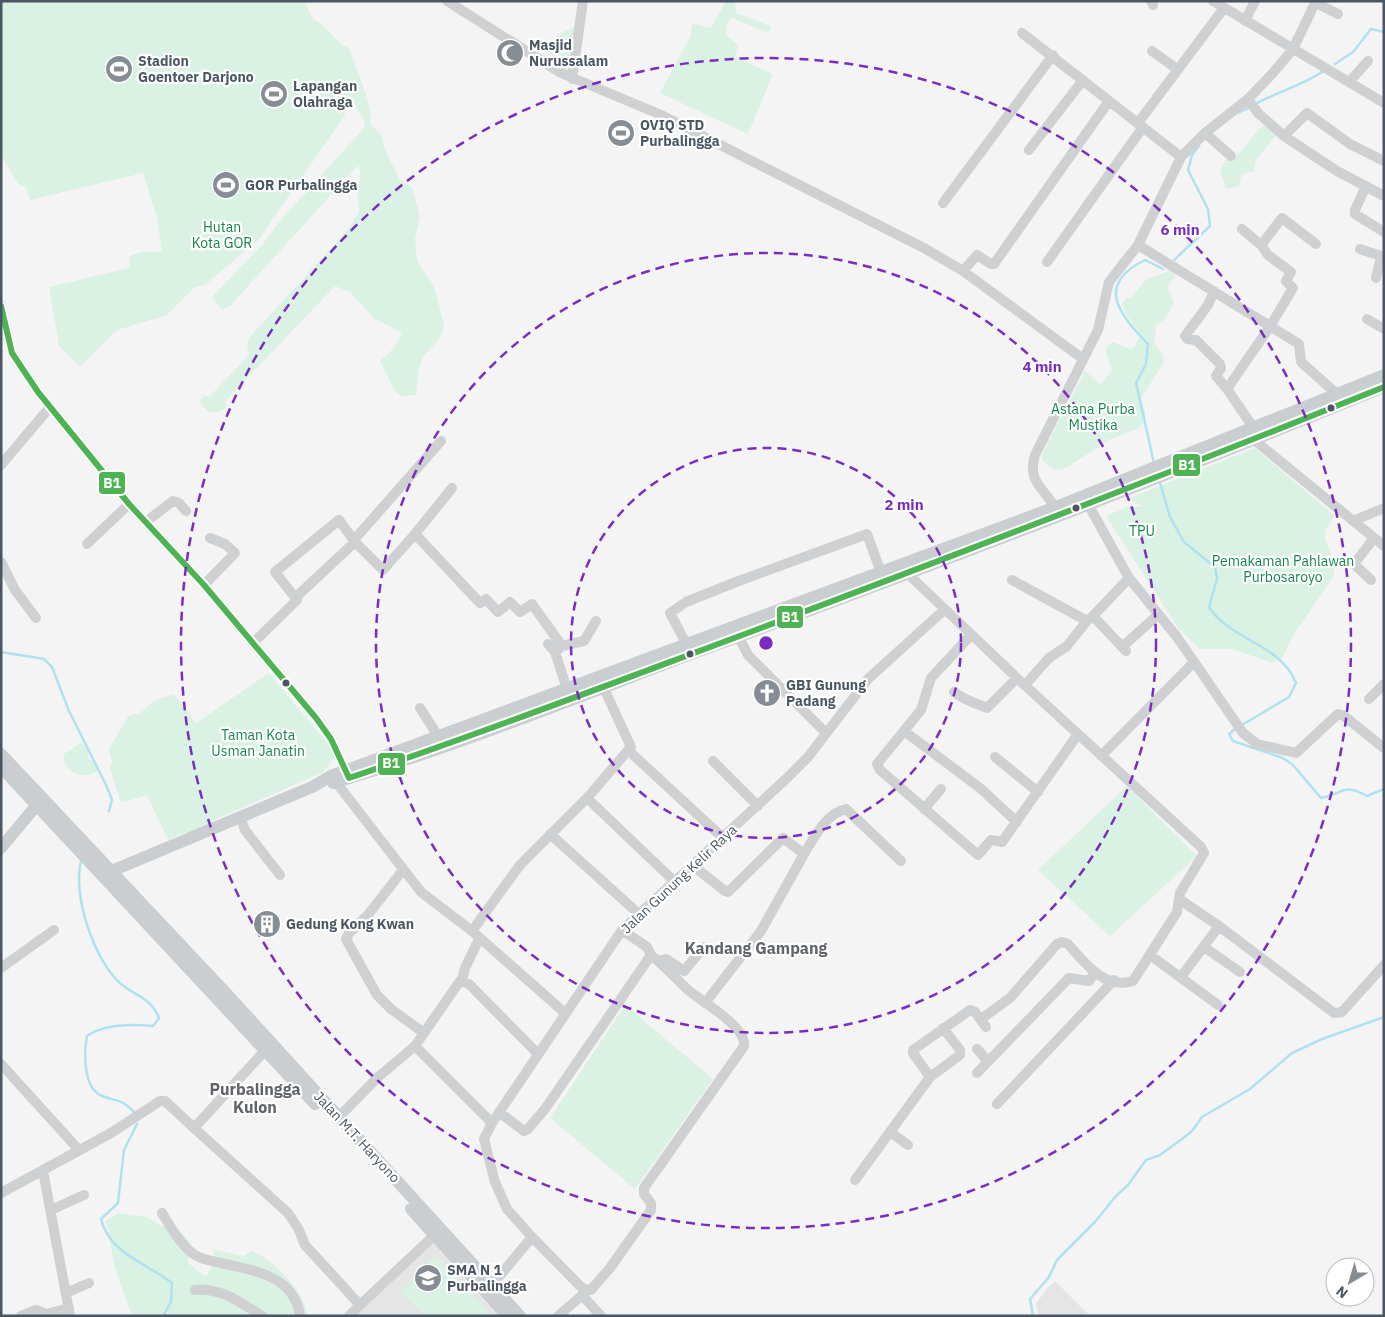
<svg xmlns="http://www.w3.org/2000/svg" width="1385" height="1317" font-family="'IBM Plex Sans',sans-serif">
  <rect width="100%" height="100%" fill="#f4f4f4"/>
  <path fill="#e6e5e6" d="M431,1241l67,75h-144z
    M1055,1281l35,35h-51l-3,-12 12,-17z"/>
  <path fill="#d9f2e3" d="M1,1h306l-1,5 8,14c16,7 19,22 35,28 5,16 26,61 21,75l12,13 2,11 15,32 13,9 8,29 -5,21 2,23 17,25 10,39 -4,13 -18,20 -4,15 -2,22 -15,1 -6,-5 -15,-30 13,-12 9,-16 -28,-15 -24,-26 -15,-6 -102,107 -8,9 2,4c-6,7 -12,7 -20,5l-8,-10 5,-5h6l39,-41 -2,-11 2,-6 97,-106 13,-20 -2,-22 4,-14 -3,-11 -128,141 -8,4 -10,-13 51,-53 16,-22 86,-95 -1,-7 -14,-23 -12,3 6,8 1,7 -86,124 -53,45 -12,4 -27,27 -50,15 -37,37 -21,-21 -10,-59 80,-19 1,-12 11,-4h21l-5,-34 -14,-45 -113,27 -4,-13 -7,-3 -18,-28z
    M726,1h9l1,12 35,13 -2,6 -7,-1 -30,-13 -5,5 -1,12 12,10 -3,12 38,17 -25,60 -88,-41 30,-56 2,-13 19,4z
    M576,27h7l-15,45 -16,-14 -5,-10c6,-12 17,-17 29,-21z
    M1263,126l9,4 3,6 -19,24 -2,11 -12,3 -3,12 -13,3 -6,-18 7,-12c18,-4 22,-23 36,-33z
    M1171,270l3,2 1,5 -8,9 7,17 -8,15 -10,7 -2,18 10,13 -1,8 -22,34 4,14v8l-6,8 -30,12 -43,28 -11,2 -12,-9 -2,-5 44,-85 16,14 11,-15 -6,-17 1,-7 6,-4 18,7 5,-4 4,-12 -15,-20 -3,-9 4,-6 5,-1 16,-18z
    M1255,448l80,68c-2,4 -8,9 -9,14 -5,14 13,26 7,47l-39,57 -12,24 -10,5 -39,-14h-33l-22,-21 -72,-112 24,-10 15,1 -18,-8z
    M269,673l64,77 1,8 -11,14 -111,49c-7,14 -16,10 -28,12 -5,1 -11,5 -16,7l-21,-45 -26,8 -11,-35 2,-7 -3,-12 19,-32 6,-4 4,2 16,-14 20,-7 22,29z
    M82,742l5,8 2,10 7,1 2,6 -1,5c-16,8 -35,0 -33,-18z
    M1127,786l70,70 -87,80 -72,-66z
    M625,1005l88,74 -78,110 -85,-71z
    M118,1213l28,4 15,9 18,5 12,12 -3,20 18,14 6,-10 2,-17 30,6 7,-5c20,6 56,43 56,65h-175l-17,-48 -9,-47z
    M436,1255l57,61h-68l-23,-23 2,-5z"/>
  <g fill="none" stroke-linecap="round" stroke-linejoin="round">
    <path stroke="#aee2f0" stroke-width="2.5" d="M1335,64l18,-12 18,-23 13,3
      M1255,104c22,-12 46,-18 67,-32
      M1237,113l13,-6
      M1174,260l36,-34 -2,-17 -20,-39 4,-15 7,-9
      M1154,463l-18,-80 10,-19 2,-20c-28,-29 -54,-59 -3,-84l18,9
      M1159,480l11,37 14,25 31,25 2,12 -8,28c21,33 72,37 87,76l-7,14 -47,28
      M1,652l43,7 8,8 17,44 38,76 5,13 -3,11
      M1237,727l-8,7 4,7 50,17 10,7 28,33c23,-4 21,-16 46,-2l17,-7
      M81,861c-9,33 13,100 40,123 16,13 30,14 38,34l-6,8c-21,-2 -49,-2 -66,10 -3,16 -4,50 13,59 17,8 18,1 34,17
      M137,1124l-13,26 -6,53 -17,16c8,34 45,44 71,64l-1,19 -8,14
      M1033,1316l-3,-17 19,-22 8,-17 38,-38 20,-25 13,-12 18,-25 14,-5 22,-16 10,-8 10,-14 48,-28 42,-36 30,-14 62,-22"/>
    <path stroke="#ced0d2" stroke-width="10" d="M447,1l114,72 98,41 265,134 39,23 120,88
      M1151,1l2,4
      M1213,1l171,102
      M1316,3l22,11
      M1245,21l10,-20
      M1022,33l159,124
      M1152,51l25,18
      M572,79l11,-78
      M1350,81l18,-20
      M1248,99l10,14 26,23 53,35 47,25
      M1138,123l86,-115
      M1205,133l26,23
      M1284,136l23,-23 43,31 34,17
      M1029,150l54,-70
      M1366,186l-11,24v4l29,18
      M943,203l110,-148
      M1242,229l19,16
      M1138,245l161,99 2,18 36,32
      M1360,249l24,8
      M1047,262l96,-135
      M963,271l14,-16 14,9h3l115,-163
      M1376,278l5,-21
      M1214,291l-6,14 -23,31 2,3 9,1 24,24 1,4 -5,8 11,13 44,-64 22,-37 -7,-7 5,-9 -23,-17 -7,-10 21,-27 34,26
      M1,305l11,48 26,39 91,112 75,81 112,133 15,21 17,37
      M1367,319l17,10
      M1227,389l26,38
      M1248,435l136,111
      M1,465l49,-58
      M1089,506l40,72 48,59 66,96 14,11 39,9 42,-39 6,2 40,32
      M1058,513c-11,-24 -32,-29 -23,-58l63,-125 11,-48 29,-37 43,-88 24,-24 43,-34 24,-25 21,-25 23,-48
      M147,521l26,-20 6,2 7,8
      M1353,521l31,-13
      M415,534l37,-46
      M354,540l87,-99
      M87,544l42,-40
      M1,562l14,28 21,28
      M908,574l109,104 184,169 3,6 -24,40 -3,19 -44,69c-29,9 -49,-19 -65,-37l-6,-2 -5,2 -47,54 -29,21
      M1012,580l75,41 -20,25 -18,12 -24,27
      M1371,580l-17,-16 20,-26
      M204,585l31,-32 -10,-9 -15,-6
      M295,598l60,-56
      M1093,616l36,-38
      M1087,621l6,-5 33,35
      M735,630l13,25 78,78
      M253,643l44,-43 -22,-28 64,-52 16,22 28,28 32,-36 65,69 6,-4 12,13 12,-10 10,10 12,-8 30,42 -7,6
      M548,644l7,8 12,37
      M562,646l22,-5 12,-20
      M1123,646l35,-31
      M689,649l-19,-36 16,-11 50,-20 131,-48 16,44
      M954,692c10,8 21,11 33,16l30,-30
      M1369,699l15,-15
      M420,708l18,28
      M904,731l17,-21 10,-32 40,-43
      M629,751l93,86
      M1101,756l93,-94
      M995,757l43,35
      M713,761l45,45
      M332,777l89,115 51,39 93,82
      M587,798l87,83
      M924,809l17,-20
      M240,817l5,13 35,45
      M1017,822l-37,-34 -76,-57 -27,33 3,6 98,85 13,-15 11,2 76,-108
      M550,834l89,80
      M804,854c10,-16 22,-41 42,-45l55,52
      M692,865l33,26 3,1 55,-54 21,16 -43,77 -56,72
      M403,870l-36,46 -18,17 -3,6 31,56 14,14 33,24
      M1179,899l40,27 115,87 8,-1 42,-47
      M472,931l48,-66 67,-67 44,-51 -30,-65
      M1204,947l36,25
      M1150,955l68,50
      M658,961l8,-2 18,12 20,-24
      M1,968l53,-38
      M1181,977l38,-51
      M462,980l3,-12 14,-29
      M270,1045l-76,83 94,85 10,15 7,17 55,60 -11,11
      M415,1046l77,77
      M977,1049l11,12
      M1,1064l78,86
      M977,1073l92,-95 20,3 6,-8
      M930,1077l30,-22v-5l-17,-22
      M997,1104l117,-124
      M499,1112l25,19 4,-2 17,-20 106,-154 -4,-8 -25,-17
      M339,1117l38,-39 38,-32 45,-65 9,3 69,70
      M890,1132l18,13
      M43,1171l27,145
      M855,1180l75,-103 -17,-24v-3l57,-40 5,2 11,15
      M1,1193l110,-60 49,-32h5l29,27
      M51,1210l33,-15
      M162,1213c9,14 19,33 33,42 8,5 17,6 26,8 34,8 73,12 79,53
      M532,1237l-25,-28 -12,-27 -11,-43 8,-16 130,-193 164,-151 22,-22 60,-78 76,-69
      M492,1285l40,-48 51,52 8,1 19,-22 41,-58v-7l-7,-9v-6l100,-142c3,-19 -43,-45 -56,-56 -12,-12 -24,-24 -37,-35
      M195,1290c26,-3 46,13 67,26
      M66,1293l23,-10
      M582,1295l19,21
      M360,1305l80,-75
      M21,1316l15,-6 10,4 23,-6
      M558,1316l29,-25"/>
    <path stroke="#caced1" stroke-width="12" d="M1,754l225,239 294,323
      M1,767l314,337
      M333,783c123,-37 242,-85 361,-130 232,-85 462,-173 690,-266
      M1,848l40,-48
      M102,875l210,-88 19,-11 725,-269 328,-132
      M411,1209l96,107"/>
    <g stroke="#fff" stroke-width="10">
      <path id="bus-1" d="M1,306l11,47 26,39 91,112 75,81 112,133 15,21 18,39c116,-39 230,-82 345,-125 231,-86 461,-174 690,-266"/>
    </g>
    <use href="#bus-1" stroke="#4db353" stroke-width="6"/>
  </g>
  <g fill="none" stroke="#7b2cbf" stroke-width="2.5" stroke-dasharray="9 6">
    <circle cx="766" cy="643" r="195"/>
    <circle cx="766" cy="643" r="390"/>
    <circle cx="766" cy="643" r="585"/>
  </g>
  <defs>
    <g id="mosque-disc" transform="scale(1.4375)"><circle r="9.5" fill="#868d94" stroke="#fff"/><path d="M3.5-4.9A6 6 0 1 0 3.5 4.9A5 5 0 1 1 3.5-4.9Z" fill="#fff"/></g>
    <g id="stadium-disc" transform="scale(1.4375)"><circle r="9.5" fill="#868d94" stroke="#fff"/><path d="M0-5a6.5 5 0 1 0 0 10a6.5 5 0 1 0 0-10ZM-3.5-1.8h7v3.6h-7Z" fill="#fff"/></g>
    <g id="church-disc" transform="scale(1.4375)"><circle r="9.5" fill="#868d94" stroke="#fff"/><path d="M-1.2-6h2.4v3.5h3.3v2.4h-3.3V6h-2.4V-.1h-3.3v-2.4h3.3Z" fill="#fff"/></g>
    <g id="building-disc" transform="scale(1.4375)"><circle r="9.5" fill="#868d94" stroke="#fff"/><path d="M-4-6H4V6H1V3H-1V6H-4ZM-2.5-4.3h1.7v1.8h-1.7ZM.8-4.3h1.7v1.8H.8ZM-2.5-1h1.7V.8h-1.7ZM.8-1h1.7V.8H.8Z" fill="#fff"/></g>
    <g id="school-disc" transform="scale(1.4375)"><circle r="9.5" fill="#868d94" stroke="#fff"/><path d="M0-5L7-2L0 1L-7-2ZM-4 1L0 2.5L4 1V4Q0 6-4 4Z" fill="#fff"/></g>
  </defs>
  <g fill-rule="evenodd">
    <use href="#mosque-disc" x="510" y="53"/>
    <use href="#stadium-disc" x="119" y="69"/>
    <use href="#stadium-disc" x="274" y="94"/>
    <use href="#stadium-disc" x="621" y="133"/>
    <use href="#stadium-disc" x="226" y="185"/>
    <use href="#church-disc" x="767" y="693"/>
    <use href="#building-disc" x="267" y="924"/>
    <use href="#school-disc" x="428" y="1278"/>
  </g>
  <g fill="#4a5661" stroke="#fff" stroke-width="2">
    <circle cx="1331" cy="408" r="4.5"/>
    <circle cx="1076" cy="508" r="4.5"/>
    <circle cx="690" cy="654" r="4.5"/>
    <circle cx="286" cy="683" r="4.5"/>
  </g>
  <g text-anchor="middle" stroke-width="4.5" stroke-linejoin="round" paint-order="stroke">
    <g font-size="14" font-weight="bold" fill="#4a5661" stroke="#fff" text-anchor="start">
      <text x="529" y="50">Masjid<tspan x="529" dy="16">Nurussalam</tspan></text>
      <text x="138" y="66">Stadion<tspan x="138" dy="16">Goentoer Darjono</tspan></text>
      <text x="293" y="91">Lapangan<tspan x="293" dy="16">Olahraga</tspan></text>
      <text x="640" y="130">OVIQ STD<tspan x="640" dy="16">Purbalingga</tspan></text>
      <text x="245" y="190">GOR Purbalingga</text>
      <text x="786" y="690">GBI Gunung<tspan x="786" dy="16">Padang</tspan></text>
      <text x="286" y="929">Gedung Kong Kwan</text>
      <text x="447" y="1275">SMA N 1<tspan x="447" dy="16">Purbalingga</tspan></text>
    </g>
    <g font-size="14" fill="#17864f" stroke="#fff">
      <text x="222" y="232">Hutan<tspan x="222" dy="16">Kota GOR</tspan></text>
      <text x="1093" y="414">Astana Purba<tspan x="1093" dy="16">Mustika</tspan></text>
      <text x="1142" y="536">TPU</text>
      <text x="1283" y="566">Pemakaman Pahlawan<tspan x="1283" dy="16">Purbosaroyo</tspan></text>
      <text x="258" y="740">Taman Kota<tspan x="258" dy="16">Usman Janatin</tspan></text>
    </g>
    <g font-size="14" fill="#4a5661" stroke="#fff">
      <text transform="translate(679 879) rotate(-43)" y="5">Jalan Gunung Kelir Raya</text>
      <text transform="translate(357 1137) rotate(47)" y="5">Jalan M.T. Haryono</text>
    </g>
    <g font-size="16" font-weight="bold" fill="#5f6368" stroke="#fff">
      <text x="756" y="954">Kandang Gampang</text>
      <text x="255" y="1095">Purbalingga<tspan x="255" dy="18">Kulon</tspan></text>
    </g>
  </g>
  <circle cx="766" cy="643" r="8" fill="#7b2cbf" stroke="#fff" stroke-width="2.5"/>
  <g font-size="15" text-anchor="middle" font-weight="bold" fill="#7b2cbf" stroke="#fff" stroke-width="4.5" stroke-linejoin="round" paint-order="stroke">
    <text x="1180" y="235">6 min</text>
    <text x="1042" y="372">4 min</text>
    <text x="904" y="510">2 min</text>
  </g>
  <g stroke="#fff" stroke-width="2">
    <rect x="1172" y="453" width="29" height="24" rx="5" fill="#4db353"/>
    <rect x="98" y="471" width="28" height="24" rx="5" fill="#4db353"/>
    <rect x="776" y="605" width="28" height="24" rx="5" fill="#4db353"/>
    <rect x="377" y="752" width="29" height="24" rx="5" fill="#4db353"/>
  </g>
  <g font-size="14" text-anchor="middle" font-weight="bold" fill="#fff">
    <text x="1187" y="470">B1</text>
    <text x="112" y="488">B1</text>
    <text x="790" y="622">B1</text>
    <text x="391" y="768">B1</text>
  </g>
  <rect width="1385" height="1317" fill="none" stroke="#4a5661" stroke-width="5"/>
  <g transform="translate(1350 1282) rotate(218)"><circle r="24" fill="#ffffff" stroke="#b7bbc0"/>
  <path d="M0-4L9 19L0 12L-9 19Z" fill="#868d94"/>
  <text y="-8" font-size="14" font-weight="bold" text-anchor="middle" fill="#4a5661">N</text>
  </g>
</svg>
